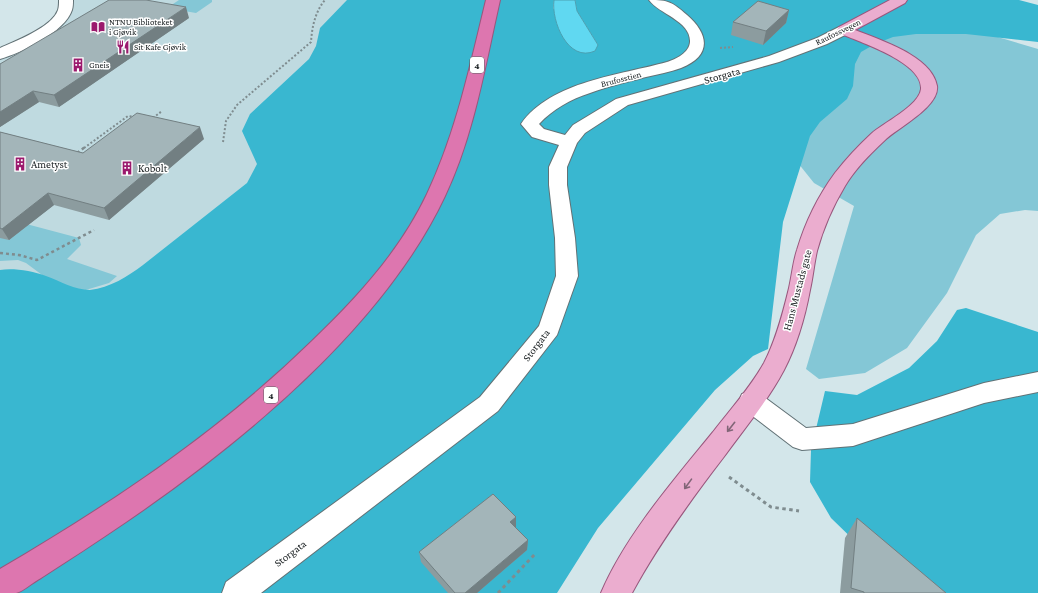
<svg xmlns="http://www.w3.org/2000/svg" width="1038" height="593" font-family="'Crimson Pro',serif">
  <rect width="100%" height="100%" fill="#d3e6ea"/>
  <path fill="#bfdae0" d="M66,0h346l-264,302 -148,79v-327l55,-30z"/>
  <path fill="#84c7d6" d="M179,0h33v2l-16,11 -29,-5z
    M926,11l75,27 37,11v162l-13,-1 -25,4 -24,21 -29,58 -40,55 -42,25 -46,6 -13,-10 48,-163 -40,-23 -24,-30 45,-106z
    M0,217l79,21 2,7 -14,14 50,17 -8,7 -40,12 -43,-32 -8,-3 -18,1z"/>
  <path fill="#39b7d0" d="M347,0h207l-1,8 45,37 -21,-34 -2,-11h444l19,5v37l-72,-8h-50l-23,3 -18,7 -14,8 -6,12 -2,22 -6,13 -27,23 -10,14 -27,86 -15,127 -15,7 -38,34 -117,138 -41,65h-557v-323c14,-2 32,1 46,6 14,5 29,14 44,14 20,-2 38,-14 53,-25l104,-82 10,-19 -15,-33 8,-17 59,-55 7,-13 4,-18z
    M966,308l72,24v261h-119l-53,-41 -35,-34 -21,-36 1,-32 14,-59 32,4 52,-27 28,-27 20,-31z"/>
  <path fill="#60d8f1" stroke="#4aa0b2" d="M554,0h21l2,11 21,34 -3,6c-27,12 -44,-30 -41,-51z"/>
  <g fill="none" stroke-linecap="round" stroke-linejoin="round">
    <g stroke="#627276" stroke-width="2">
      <path id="minor" d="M59,0h14c0,3 0,7 -1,10 -7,22 -51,43 -72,49v-11c16,-7 52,-21 58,-38 1,-3 1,-7 1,-10z
        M649,0c20,0 23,2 38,15 22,19 25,41 -6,53 -11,4 -23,6 -35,9 -19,5 -37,9 -56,16 -19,6 -37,16 -51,31l5,5 21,6 8,-10 43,-26 153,-43 48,-18 22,-11 5,-1 5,1 2,3 -2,3 -22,11 -48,18 -151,43 -43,28 -8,10 -10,24v18l8,53 3,38 -21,59 -59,76 -237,182h-39l4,-11 254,-185 59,-71 17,-50 -1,-38 -6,-53v-18l10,-22 -27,-8 -11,-13c30,-43 100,-49 146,-62 9,-3 22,-9 23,-20 1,-21 -31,-28 -41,-42z
        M1038,372v20l-54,11 -131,43 -51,4 -9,-3 -51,-39 -3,-7 3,-7 9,-3 9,3 46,34 47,-4 131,-41z"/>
    </g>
    <g stroke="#98577d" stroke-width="2">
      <path id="major" d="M890,0h17l-2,3 -50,27c25,10 77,26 82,56 3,21 -40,42 -53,55 -14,13 -29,28 -39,45 -12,20 -22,43 -28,65 -3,13 -4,26 -7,39 -5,27 -13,55 -26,80 -17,32 -40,59 -61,88 -33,43 -65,87 -91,135h-31c24,-57 73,-113 112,-161 17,-22 37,-44 51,-69 12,-23 19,-50 25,-75 3,-13 4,-26 8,-38 8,-27 21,-54 38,-77 11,-14 23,-27 36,-39 12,-11 48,-28 50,-45 2,-27 -62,-47 -82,-56l-2,-3 2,-3z"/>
    </g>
    <g stroke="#98577d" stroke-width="2">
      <path id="highway" d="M486,0h14c-15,66 -26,135 -55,196 -61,130 -202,246 -319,326 -28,19 -57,38 -85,56 -8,4 -17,13 -25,15 -4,0 -11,0 -16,0v-24c111,-65 219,-137 312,-228 45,-43 88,-90 115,-147 29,-61 43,-128 59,-194z"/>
    </g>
    <path stroke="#7f8c8f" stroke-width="2" stroke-dasharray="2 2" stroke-linecap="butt" d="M720,48l13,-1
      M153,118l9,-7
      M223,142l3,-21 11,-16 74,-63c1,-15 4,-30 14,-42
      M84,148l44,-32 6,1"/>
    <path stroke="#7f8c8f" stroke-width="2.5" stroke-dasharray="3 3" stroke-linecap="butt" d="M77,153l8,-6
      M0,253l19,2 18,5 57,-30"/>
    <path stroke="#7f8c8f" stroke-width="3" stroke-dasharray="3.5 3.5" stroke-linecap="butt" d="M729,477l42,30 28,4
      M498,593l37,-39"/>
    <use href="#minor" fill="#fff" fill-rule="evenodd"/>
    <use href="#major" fill="#ebadcf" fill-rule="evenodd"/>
    <use href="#highway" fill="#dd76af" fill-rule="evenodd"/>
  </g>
  <path fill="#8c9c9f" d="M789,10l-3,13 -23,22 -32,-10 2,-13z
    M189,18l-130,89 -20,-5 -39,25v-63z
    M0,132l83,21 121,-14 -95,81 -55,-15 -45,35 -9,-2z
    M857,518l89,75h-106l5,-55z
    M516,527l-1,1 13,12 -1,10 -50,43h-29l-27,-31 -2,-10z"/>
  <path fill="#727f82" d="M186,7l3,11 -130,89 -5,-12z
    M789,10l-3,13 -23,22 3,-14z
    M33,91l6,11 -39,25v-15z
    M200,127l4,12 -95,81 -5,-12z
    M48,193l6,12 -45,35 -7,-11z
    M516,517v10l-6,5v-10z
    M528,540l-1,10 -50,43h-12z"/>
  <path fill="#a3b5b9" stroke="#727f82" d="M109,0h37l40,7 -132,88 -21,-4 -33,21v-48z
    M758,1l31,9 -23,21 -33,-9z
    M137,113l63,14 -96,81 -56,-15 -46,36 -2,-1v-96l83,21z
    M493,494l23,23 -6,5 18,18 -63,53h-10l-36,-41z
    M857,518l89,75h-82v-1l-13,-4z"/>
  <defs><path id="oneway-shaft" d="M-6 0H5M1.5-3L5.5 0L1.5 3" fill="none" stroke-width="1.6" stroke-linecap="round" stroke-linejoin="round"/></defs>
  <g stroke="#816577">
    <use href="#oneway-shaft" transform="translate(731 427) rotate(128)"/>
    <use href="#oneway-shaft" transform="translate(688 484) rotate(126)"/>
  </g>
  <defs>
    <g id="library-bare" transform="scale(1.08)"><path d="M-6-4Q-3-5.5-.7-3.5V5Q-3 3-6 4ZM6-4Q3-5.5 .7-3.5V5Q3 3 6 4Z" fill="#9b196d" stroke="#fff" stroke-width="2.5" paint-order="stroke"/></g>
    <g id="restaurant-bare" transform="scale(1.08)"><path d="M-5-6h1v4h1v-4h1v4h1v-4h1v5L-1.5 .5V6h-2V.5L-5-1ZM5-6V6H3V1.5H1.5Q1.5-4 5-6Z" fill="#9b196d" stroke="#fff" stroke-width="2.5" paint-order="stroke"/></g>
    <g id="building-bare" transform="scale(1.08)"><path d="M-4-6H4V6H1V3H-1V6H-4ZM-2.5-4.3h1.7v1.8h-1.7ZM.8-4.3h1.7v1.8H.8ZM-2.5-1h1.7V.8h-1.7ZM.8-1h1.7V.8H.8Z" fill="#9b196d" stroke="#fff" stroke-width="2.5" paint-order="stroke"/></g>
  </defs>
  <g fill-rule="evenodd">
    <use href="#library-bare" x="98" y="27"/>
    <use href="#restaurant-bare" x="123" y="47"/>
    <use href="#building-bare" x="78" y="65"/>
    <use href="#building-bare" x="20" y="164"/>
    <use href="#building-bare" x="127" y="168"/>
  </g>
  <g text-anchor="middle" stroke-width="3" stroke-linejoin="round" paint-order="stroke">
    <g font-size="9" fill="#171d1f" stroke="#fff" text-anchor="start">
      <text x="109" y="25">NTNU Biblioteket<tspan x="109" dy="10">i Gjøvik</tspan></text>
      <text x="134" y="50">Sit Kafe Gjøvik</text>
      <text x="89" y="68">Gneis</text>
    </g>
    <g font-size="9" fill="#171d1f" stroke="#fff">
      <text transform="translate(838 32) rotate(-26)" y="3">Raufossvegen</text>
      <text transform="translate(621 79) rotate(-14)" y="3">Brufosstien</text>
    </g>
    <g fill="#fff" stroke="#5d6162" stroke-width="1">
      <rect x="470" y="57" width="14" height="16" rx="3"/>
      <rect x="264" y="387" width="14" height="16" rx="3"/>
    </g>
    <g font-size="10" font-weight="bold" fill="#171d1f">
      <text x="477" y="69">4</text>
      <text x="271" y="399">4</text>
    </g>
    <g font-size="11" fill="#171d1f" stroke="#fff">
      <text transform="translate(722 75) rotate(-16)" y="4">Storgata</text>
      <text transform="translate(797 290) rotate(-75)" y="4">Hans Mustads gate</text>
      <text transform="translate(536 345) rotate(-53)" y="4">Storgata</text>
      <text transform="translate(290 553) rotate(-37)" y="4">Storgata</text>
    </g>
    <g font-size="11" fill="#171d1f" stroke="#fff" text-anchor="start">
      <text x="31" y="168">Ametyst</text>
      <text x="138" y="172">Kobolt</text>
    </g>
  </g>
</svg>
